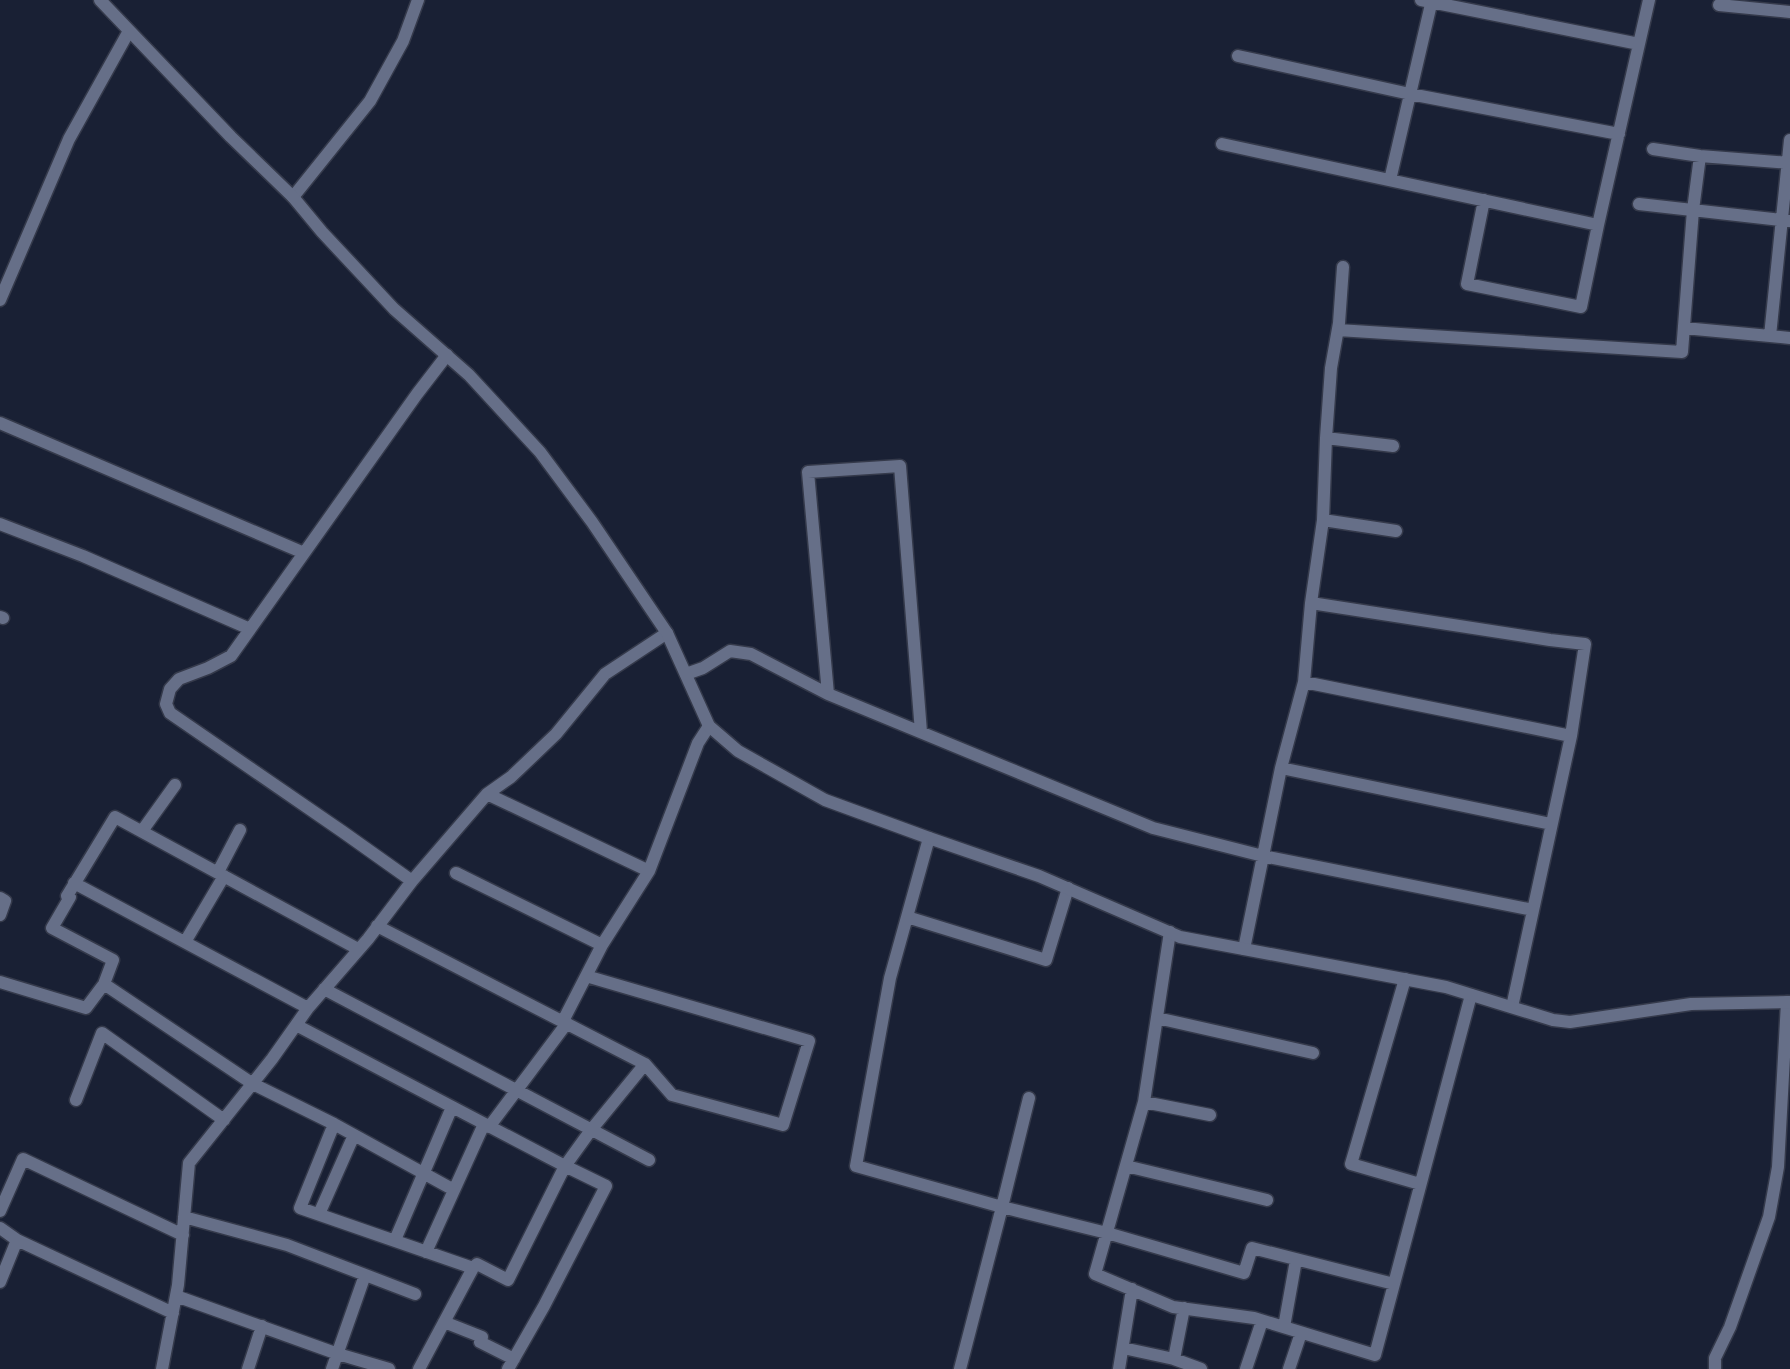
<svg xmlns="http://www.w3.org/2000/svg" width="1790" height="1369" font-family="'IBM Plex Sans',sans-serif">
  <rect width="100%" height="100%" fill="#192034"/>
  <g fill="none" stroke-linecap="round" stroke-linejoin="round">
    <g stroke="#353a4b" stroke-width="15">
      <path id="minor" d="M1421,0l218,44
        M1719,5l71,7
        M1238,56l172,38 209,40
        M1790,140l-20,196 20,2
        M1222,144l376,81 51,-225
        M1653,149l47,7 90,7
        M1390,180l42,-180
        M293,197l77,-96 33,-60 15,-41
        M1484,200l-17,84 114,23 17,-82
        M1639,204l151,17
        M0,300l69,-161 60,-108
        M1684,328l86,8
        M1338,330l344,22 11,-142 7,-54
        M0,423l304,130
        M1326,438l5,-70 8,-45 4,-56
        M1323,520l73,11
        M0,524l83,32 167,73
        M1311,603l12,-83 3,-82 67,8
        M0,617l3,1
        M686,674l17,-6 27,-17 21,3 77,40 325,134 110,28 270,54
        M1304,682l267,54
        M828,694l-20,-222 92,-6 21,266
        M1281,768l270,56
        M487,794l162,77
        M142,831l33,-46
        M929,838l-39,140 -34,188 146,41 -42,162
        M218,872l22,-42
        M456,873l146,72
        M412,881l-69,-49 -173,-119 -4,-9 4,-15 9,-10 29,-11 23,-12 186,-262 30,-39
        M74,883l234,125
        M0,898l5,3 -5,14
        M907,917l139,43 22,-72
        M1170,932l-26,170 -49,172 78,33 81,11 121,37 19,-71
        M185,942l39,-66
        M1244,949l37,-181 23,-86 7,-79 239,37 35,4 -14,92 -59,271
        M586,976l223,65 -26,84 -111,-30 -27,-31
        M1405,979l-54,185 69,20
        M0,982l86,26 18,-24 149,100 81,40 -34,84 173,60 4,-4 31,16 57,-114 26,-36 54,-66 -268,-138
        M104,984l9,-24 -61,-32 18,-31 -3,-1 48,-79 243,132
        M324,989l325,171
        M1157,1018l156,35
        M563,1021l39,-76 47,-74 49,-128 11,-17
        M296,1025l269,141 41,20 -62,120 -36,63
        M1029,1098l-27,109 105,26 137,40 8,-25 142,36 77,-289
        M76,1100l26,-67 122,87
        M1144,1102l66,13
        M334,1124l120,66
        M489,1127l78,-104
        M1126,1166l141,34
        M0,1211l23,-52 160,76
        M319,1214l35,-79
        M184,1217l103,28 128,49
        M0,1228l17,12 -17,42
        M17,1240l156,73
        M395,1240l57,-133
        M426,1252l58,-128
        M176,1296l162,58 51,15
        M444,1322l38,15 -2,5 34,17
        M1284,1327l12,-67
        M1123,1348l51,11 10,-51
        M1174,1359l27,10
        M162,1369l16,-84 11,-122 83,-104 36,-51 60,-69 44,-58 75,-87 24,-17 45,-43 49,-60 62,-41
        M248,1369l14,-43
        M332,1369l33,-94
        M419,1369l54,-101
        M1119,1369l13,-80
        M1246,1369l16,-48
        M1289,1369l12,-36
        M1715,1369v-11l15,-31 39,-110 9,-50 9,-165"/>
    </g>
    <g stroke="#353a4b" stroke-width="15">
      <path id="tertiary" d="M100,0l131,137 62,60 29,35 72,77 75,66 71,77 52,70 75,111 42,93 29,25 87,49 104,38 110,38 141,61 266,50 107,33 17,2 121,-18 99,-2"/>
    </g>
    <use href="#minor" stroke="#666f88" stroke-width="12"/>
    <use href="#tertiary" stroke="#666f88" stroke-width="12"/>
  </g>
</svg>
